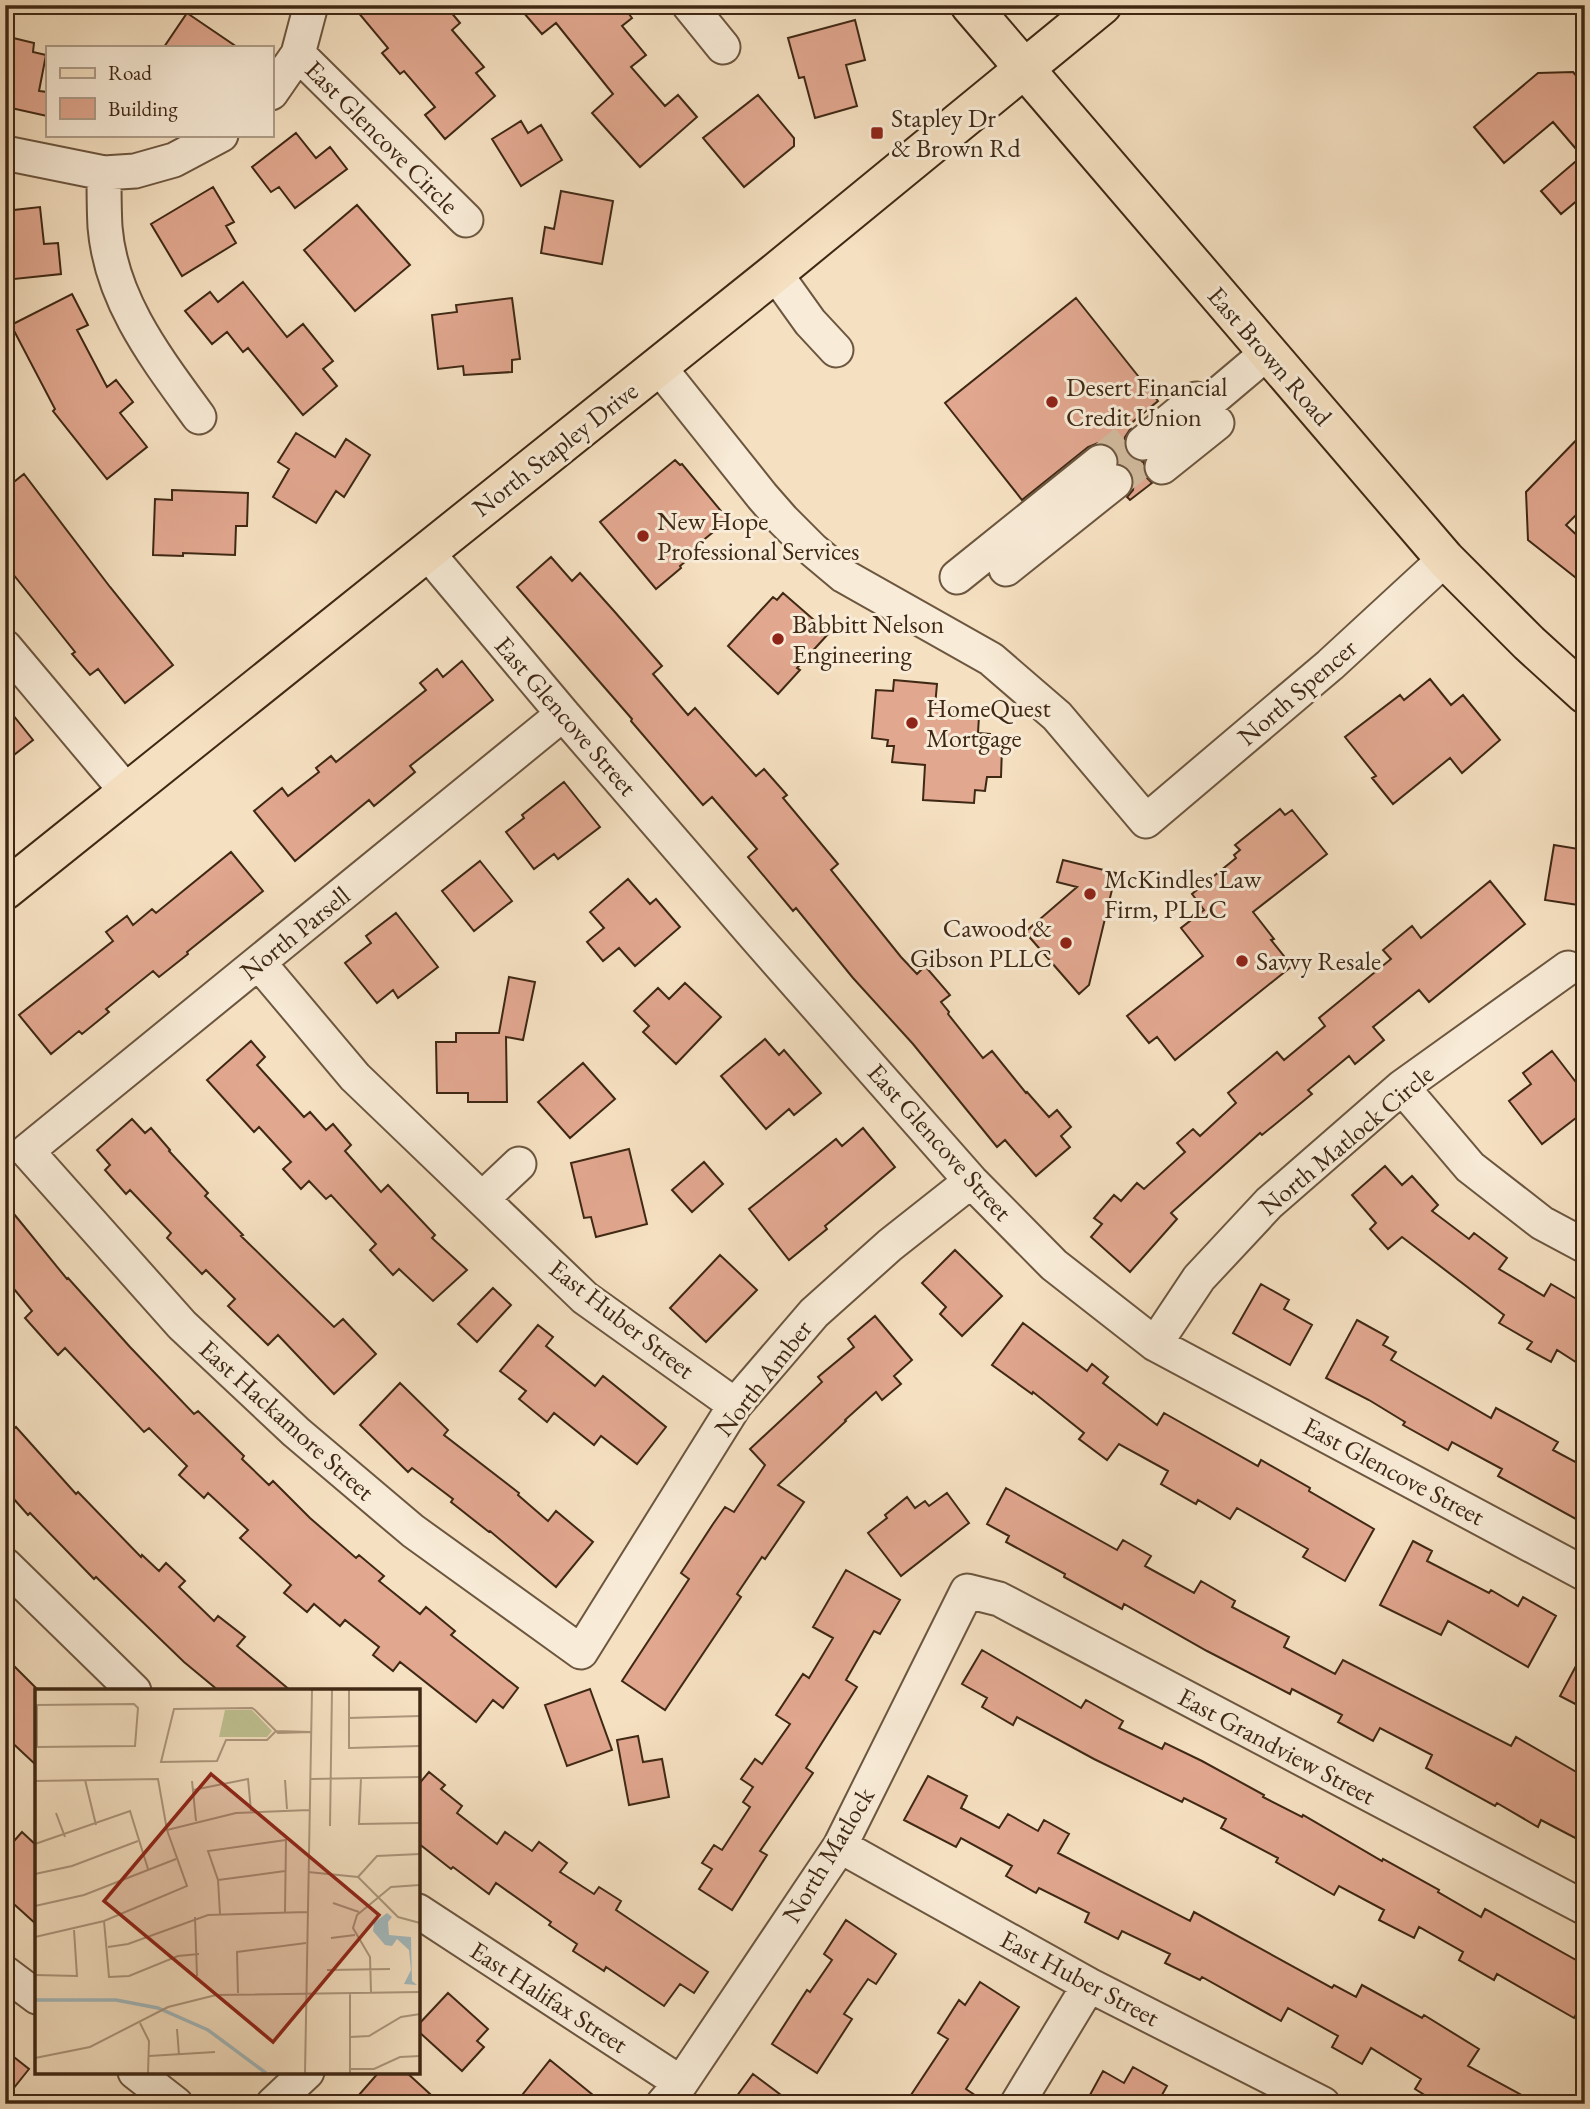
<svg xmlns="http://www.w3.org/2000/svg" width="1590" height="2109" font-family="'EB Garamond',serif">
  <rect width="100%" height="100%" fill="#f5e0c1"/>
  <filter id="stains"><feTurbulence type="fractalNoise" baseFrequency=".00286" numOctaves="4"/><feColorMatrix values="0 0 0 0 .2 0 0 0 0 .09 0 0 0 0 .02 0 0 0 .5 -.17"/></filter>
  <radialGradient id="worn" r=".72"><stop offset=".6" stop-color="#630" stop-opacity="0"/><stop offset="1" stop-color="#630" stop-opacity=".3"/></radialGradient>
  <path fill="#e1a78f" stroke="#3f2814" stroke-width="2" d="M352,5h93l15,18 -8,7 32,37 -8,6 19,23 -50,43 -20,-24 10,-8 -31,-36 -4,3 -18,-21 6,-5z
    M517,5h105l10,13 -10,8 24,29 -15,12 34,39 13,-11 19,22 -57,50 -48,-54 21,-19 -57,-71 -14,11z
    M187,13l50,34h-73z
    M855,20l10,40 -19,5 11,41 -42,12 -11,-41 -5,1 -11,-40z
    M5,36l29,7 -1,9 13,3 -7,36 8,1v24l-36,-8 3,-16 -9,-2z
    M1573,72l12,14v108l-24,20 -20,-23 41,-35 -29,-34 -49,41 -30,-36 64,-54z
    M758,95l36,43v8l-50,41 -41,-49z
    M521,121l7,12 13,-8 21,35 -41,26 -29,-47z
    M296,133l20,25 14,-11 17,22 -52,39 -16,-21 -8,5 -19,-25z
    M213,187l21,35 -8,4 10,17 -54,33 -31,-52z
    M561,191l52,10 -11,63 -61,-11 4,-26 9,2z
    M357,205l53,60 -55,46 -51,-61z
    M40,207l4,37 14,-1 3,31 -56,6v-69z
    M243,282l44,55 16,-13 30,37 -10,8 14,17 -34,29 -55,-67 -5,4 -16,-20 -15,12 -27,-33 25,-19 8,10z
    M72,294l16,31 -11,5 30,57 9,-7 17,22 -13,11 27,34 -40,32 -54,-68 2,-2 -44,-84z
    M512,298l8,61 -8,1v12l-48,3 -1,-9 -25,3 -6,-54 25,-3 -1,-7z
    M1076,298l82,103 -29,24 2,3 -6,9 -1,10 4,8 8,6 8,1 -1,9 4,7 5,5 -22,17 -3,-3 6,-7 1,-10 -4,-9 -11,-7v-6l-4,-9 -9,-5 -8,-1 -10,4 -66,53 -77,-97z
    M1585,431v75l-19,19 19,18v42l-57,-45 -2,-48z
    M296,433l39,24 11,-18 24,16 -26,42 -8,-6 -20,32 -43,-26 16,-28 -11,-7z
    M675,460l5,5 2,-1 44,53 -5,5 2,2 -34,28 3,4 -12,10 1,2 -25,21 -56,-67z
    M24,474l86,113 63,78 -48,38 -27,-34 -8,6 -18,-21 3,-2 -70,-88v-75z
    M172,490l76,3 -1,33h-11l-1,29 -52,-2v3l-30,-1 2,-56 17,1z
    M551,557l21,24 8,-8 34,38 48,55 -9,8 35,41 7,-7 61,68 8,-7 23,26 -4,3 55,66 -7,6 70,87 16,17 8,-8 25,29 -9,7 8,10 -1,2 35,44 9,-7 34,42 1,-1 22,25 8,-7 14,17 -10,9 9,11 -34,29 -31,-36 -8,7 -84,-103 -60,-66 -57,-70 -3,3 -45,-54 9,-8 -45,-52 -9,8 -72,-84 1,-2 -115,-132z
    M783,593l46,40 -32,35 3,2 -22,24 -50,-48 45,-49 4,3z
    M462,661l31,39 -83,66 5,6 -41,34 -5,-6 -74,61 -41,-50 28,-23 6,8 31,-24 -3,-4 15,-12 5,6 90,-72 -6,-7 17,-14 6,8z
    M1430,679l21,26 12,-10 37,45 -38,33 -12,-15 -57,46 -21,-26 4,-2 -31,-39 55,-42 4,5z
    M894,680l43,4 -2,22 18,2 -1,7 27,1 -1,17 12,1 -1,13 13,1 -1,29h-14l-2,14 -10,-1 -1,13 -51,-3 2,-35 -33,-3 2,-16h-7l1,-6 -16,-2 4,-48 17,1z
    M5,705l28,35 -28,22z
    M564,782l36,45 -42,32 -4,-5 -20,15 -28,-37 18,-14 -2,-3z
    M1280,809l5,6 7,-5 35,44 -74,58 21,27 -3,1 21,26 -117,94 -18,-23 -8,6 -22,-27 76,-60 -22,-28 23,-18 -12,-16 44,-36 -2,-3 6,-5 -5,-5z
    M1554,845l31,5v56l-40,-6z
    M231,852l32,39 -76,61 1,2 -29,23 -6,-6 -47,38 3,3 -27,22 -3,-3 -28,23 -32,-39 94,-74 -7,-9 21,-16 6,9 19,-16 4,4z
    M1063,860l53,13 -27,112 -10,9 -54,-62 52,-45 -20,-5z
    M480,861l32,40 -38,30 -32,-40z
    M628,879l22,25 6,-5 24,28 -45,39 -16,-18 -16,13 -16,-19 17,-14 -14,-16z
    M1490,881l35,43 -96,78 -10,-12 -46,37 11,13 -29,24 -6,-8 -41,34 4,4 -50,41 -2,-2 -89,80 6,6 -47,53 -39,-35 11,-13 -8,-6 20,-23 7,6 16,-18 7,6 41,-37 -8,-9 16,-14 7,7 36,-33 -8,-10 49,-41 7,8 41,-34 -6,-8 72,-59 -8,-9 29,-24 9,12z
    M396,913l42,54 -40,31 -5,-8 -16,13 -32,-40 26,-20 -5,-7z
    M509,977l26,5 -12,58 -17,-3 1,65h-39v-9h-31l-1,-51h20v-9h43z
    M685,983l36,34 -45,47 -33,-32 6,-6 -15,-15 24,-23 11,11z
    M765,1039l14,16 5,-5 37,43 -27,22 -5,-6 -23,20 -45,-53z
    M251,1041l14,16 -8,8 47,52 6,-5 16,18 7,-6 18,21 -6,6 36,41 7,-7 47,50 -3,3 35,32 -34,31 -34,-32 -6,6 -23,-25 6,-6 -45,-49 -5,4 -17,-18 -8,8 -18,-20 8,-7 -32,-35 -5,5 -47,-52z
    M1552,1051l33,43v17l-43,33 -33,-43 22,-17 -8,-11z
    M583,1063l32,36 -45,39 -32,-36z
    M132,1119l13,14 6,-5 19,22 -1,1 39,42 -3,3 38,39 -2,1 93,91 9,-8 33,35 -42,40 -56,-59 -10,10 -40,-39 7,-7 -29,-29 -4,4 -35,-36 4,-5 -41,-43 -4,4 -21,-24 5,-5 -13,-15z
    M863,1128l32,39 -70,59 2,3 -38,31 -40,-51 87,-70 6,7z
    M629,1149l18,75 -51,13 -5,-20 -7,1 -13,-55z
    M704,1162l19,22 -31,28 -20,-22z
    M1385,1166l17,19 10,-9 26,29 -6,6 37,28 5,-6 33,25 -8,11 45,27 7,-12 34,20v64l-28,-18 -6,12 -24,-13 5,-7 -33,-19 5,-8 -102,-78 -14,12 -18,-20 6,-6 -24,-28z
    M5,1203l62,76 1,-1 62,69 64,67 4,-3 46,45 -2,3 27,26 4,-4 37,37 46,40 3,-3 25,21 -5,5 41,33 6,-7 29,24 -4,4 67,53 -15,20 -10,-8 -17,22 -76,-60 -7,9 -20,-16 6,-8 -34,-27 -5,6 -26,-22 -7,8 -23,-19 7,-8 -51,-47 8,-8 -40,-37 -4,5 -25,-23 8,-9 -38,-38 -5,4 -79,-84 -7,7 -33,-37 7,-7 -27,-33z
    M955,1250l47,46 -40,40 -22,-22 6,-7 -24,-24z
    M720,1255l37,35 -51,52 -36,-34z
    M1261,1284l28,16 -5,9 28,16 -22,40 -57,-32z
    M493,1288l18,17 -34,37 -19,-18z
    M875,1316l37,44 -18,16 7,8 -19,16 -6,-8 -31,28 1,1 -68,64 26,17 -39,57 -3,-2 -25,37 4,3 -76,113 -43,-29 67,-102 -8,-6 32,-49 12,-17 9,5 31,-47 -15,-16 72,-67 -4,-5 36,-30 -6,-8z
    M1357,1320l31,17 -5,8 13,7 -5,8 100,58 5,-10 62,34 -5,8 32,17v57l-87,-48 4,-7 -50,-27 -4,8 -45,-25 2,-3 -36,-22 -43,-22z
    M1023,1323l64,48 5,-7 16,13 -5,6 54,42 7,-12 94,53 3,-6 49,28 -1,3 65,38 -29,52 -42,-24 5,-8 -71,-41 -7,11 -32,-19 -2,4 -35,-20 7,-13 -49,-27 -12,16 -28,-21 5,-6 -51,-41 -1,2 -40,-29z
    M538,1325l15,12 -7,9 49,40 8,-10 63,51 -29,37 -36,-28 -7,9 -40,-32 -7,9 -28,-23 7,-8 -26,-20z
    M400,1383l48,47 -4,5 75,58 -1,2 30,26 8,-10 37,31 -37,45 -66,-56 -1,1 -38,-30 2,-3 -41,-31 -4,4 -48,-47z
    M16,1427l60,67 2,-2 63,65 1,-2 17,16 7,-8 19,18 -6,6 35,34 4,-5 27,21 -8,9 54,45h-72l-35,-29 -88,-85 -2,2 -64,-66 -2,2 -23,-26v-53z
    M1006,1488l111,62 6,-10 28,16 -6,10 49,27 7,-12 34,20 -3,6 57,30 -5,10 51,27 8,-14 168,86 5,-9 69,40v66l-44,-23 -3,7 -41,-24 -2,3 -69,-38 6,-13 -52,-27 -7,13 -35,-19 4,-7 -50,-26 -2,5 -83,-43 -83,-47 -2,5 -58,-32 1,-3 -59,-32 3,-6 -22,-12z
    M947,1493l22,30 -68,53 -33,-43 19,-15 -2,-3 22,-18 8,11 10,-7 4,5z
    M1413,1541l19,10 -5,10 62,32 2,-3 27,16 5,-9 33,19 -28,51 -80,-46 -7,14 -61,-30z
    M846,1570l54,30 -20,34 -6,-3 -28,49 11,7 -51,81 7,5 -53,78 7,4 -35,55 -33,-21 13,-20 -10,-6 12,-18 8,5 28,-43 -7,-5 10,-15 -12,-8 14,-20 7,5 28,-40 -14,-9 27,-41 6,4 24,-40 -20,-11z
    M1585,1649v60l-25,-13z
    M982,1650l99,58 5,-8 37,21 -4,7 43,21 3,-6 37,18 62,34 -1,2 39,20 1,-2 79,46 1,-2 56,31 -1,2 43,25 4,-8 100,56v34l-11,19 -77,-44 -3,6 -35,-20 4,-8 -44,-25 -5,11 -35,-18 5,-10 -45,-24 -5,9 -58,-33 2,-4 -57,-30 5,-9 -42,-21 -2,4 -88,-43 -77,-42 -4,8 -31,-18 5,-9 -25,-14z
    M5,1657l32,32v77l-32,-30z
    M590,1689l22,61 -45,16 -22,-61z
    M638,1736l5,26 19,-3 7,38 -40,8 -12,-65z
    M429,1772l16,13 -4,4 21,17 -5,7 40,31 8,-12 27,19 7,-9 28,21 -7,9 34,22 5,-7 22,14 -5,9 92,62 -14,21 -14,-9 -16,22 -58,-39 -2,4 -31,-20 4,-7 -28,-19 2,-3 -55,-39 -7,11 -36,-27 -2,2 -33,-26v-58z
    M928,1776l39,20 -6,12 38,20 9,-14 30,17 6,-11 25,14 -11,19 132,68 4,-9 138,76 2,-3 22,12 6,-12 60,33 2,-3 55,34 -11,17 70,38h-99l-24,-15 6,-10 -50,-31 -9,16 -30,-17 6,-11 -50,-28 -7,13 -79,-44 -2,3 -35,-17 5,-9 -48,-23 -4,8 -33,-17 4,-9 -50,-25 -3,5 -30,-17 6,-10 -51,-28 -5,9 -52,-27z
    M22,1832l15,14v79l-32,-29v-63l9,8z
    M846,1920l50,34 -20,30 -8,-5 -24,35 8,5 -35,54 -45,-29 35,-54 3,2 22,-32 -8,-6z
    M980,1982l39,25 -53,82 22,15h-83l43,-65 -10,-6 21,-33 6,5z
    M448,1993l40,36 -11,12 7,6 -22,24 -44,-40v-6z
    M5,2050l24,19 -24,30z
    M550,2060l54,44h-89z
    M1133,2067l34,19 -9,16 4,2h-77l18,-33 21,12z
    M379,2072h27l35,32h-90z
    M753,2074l40,30h-62z"/>
  <g fill="none" stroke-linecap="round" stroke-linejoin="round">
    <path stroke="#d1bb9e" stroke-width="33" stroke-dasharray="33 17" stroke-linecap="butt" d="M1100,462l35,-29
      M1115,482l36,-29"/>
    <g stroke="#6c563f" stroke-width="37">
      <path id="minor" d="M689,5l34,42
        M298,54l168,166
        M271,93l27,-39 13,-49
        M5,153l99,20 31,-2 39,-11 47,-25
        M104,173c0,18 0,36 1,54 6,74 52,132 94,190
        M775,273l35,49 26,28
        M659,367l103,129 21,24 30,30 31,26 147,83 66,57 89,105 184,-156 115,-106
        M1203,407l64,-54
        M1143,443l53,-44
        M1162,467l55,-44
        M426,551l137,163 192,222 216,245 83,84 101,79 430,230
        M1006,569l109,-87
        M957,577l143,-115
        M5,647l122,145
        M563,714l-536,437 155,174 114,107 117,99 168,121 154,-247 79,-92 76,-68 81,-64
        M259,963l96,114 230,221 150,107
        M1402,1087l68,80 72,56 43,23
        M482,1199l37,-35
        M1155,1344l44,-66 70,-75 133,-116 166,-119
        M5,1565l129,126
        M840,1846l249,139 234,119
        M418,1911l263,172
        M5,1973l32,24
        M135,2072l41,32
        M273,2104l34,-32
        M663,2104l18,-21 159,-237 127,-255 32,8 586,309
        M1017,2104l72,-119"/>
    </g>
    <g stroke="#3f2814" stroke-width="42">
      <path id="major" d="M970,5l475,554 84,84 56,51
        M5,890l770,-617 327,-268"/>
    </g>
    <path stroke="#3f2814" stroke-width="4.5" stroke-dasharray="5 3.5" stroke-linecap="butt" d="M60,5c23,5 46,11 69,0"/>
    <use href="#minor" stroke="#f8ebd7" stroke-width="33"/>
    <use href="#major" stroke="#f5e0c1" stroke-width="38"/>
  </g>
  <g fill="#8f2418" stroke="#f8ebd7" stroke-width="2.5">
    <rect x="870" y="126" width="14" height="14" rx="3.5"/>
    <circle cx="1052" cy="402" r="7"/>
    <circle cx="643" cy="536" r="7"/>
    <circle cx="778" cy="639" r="7"/>
    <circle cx="912" cy="723" r="7"/>
    <circle cx="1090" cy="894" r="7"/>
    <circle cx="1066" cy="943" r="7"/>
    <circle cx="1242" cy="961" r="7"/>
  </g>
  <g text-anchor="middle" stroke-width="6" stroke-linejoin="round" paint-order="stroke">
    <g font-size="26" fill="#3f2814" stroke="#f8ebd7" text-anchor="start">
      <text x="891" y="127">Stapley Dr<tspan x="891" dy="30">&amp; Brown Rd</tspan></text>
      <text x="1066" y="396">Desert Financial<tspan x="1066" dy="30">Credit Union</tspan></text>
      <text x="657" y="530">New Hope<tspan x="657" dy="30">Professional Services</tspan></text>
      <text x="792" y="633">Babbitt Nelson<tspan x="792" dy="30">Engineering</tspan></text>
      <text x="926" y="717">HomeQuest<tspan x="926" dy="30">Mortgage</tspan></text>
      <text x="1104" y="888">McKindles Law<tspan x="1104" dy="30">Firm, PLLC</tspan></text>
      <text x="1052" y="937" text-anchor="end">Cawood &amp;<tspan x="1052" dy="30">Gibson PLLC</tspan></text>
      <text x="1256" y="970">Savvy Resale</text>
    </g>
    <g font-size="26" fill="#3f2814" stroke="#f8ebd7">
      <text transform="translate(382 137) rotate(45)" y="9">East Glencove Circle</text>
      <text transform="translate(1270 356) rotate(49)" y="9">East Brown Road</text>
      <text transform="translate(555 449) rotate(-38)" y="9">North Stapley Drive</text>
      <text transform="translate(1297 692) rotate(-41)" y="9">North Spencer</text>
      <text transform="translate(566 716) rotate(49)" y="9">East Glencove Street</text>
      <text transform="translate(295 933) rotate(-39)" y="9">North Parsell</text>
      <text transform="translate(1346 1140) rotate(-40)" y="9">North Matlock Circle</text>
      <text transform="translate(940 1142) rotate(48)" y="9">East Glencove Street</text>
      <text transform="translate(622 1319) rotate(38)" y="9">East Huber Street</text>
      <text transform="translate(763 1378) rotate(-52)" y="9">North Amber</text>
      <text transform="translate(287 1420) rotate(42)" y="9">East Hackamore Street</text>
      <text transform="translate(1394 1471) rotate(28)" y="9">East Glencove Street</text>
      <text transform="translate(1277 1746) rotate(28)" y="9">East Grandview Street</text>
      <text transform="translate(828 1855) rotate(-59)" y="9">North Matlock</text>
      <text transform="translate(1080 1978) rotate(28)" y="9">East Huber Street</text>
      <text transform="translate(549 1997) rotate(33)" y="9">East Halifax Street</text>
    </g>
  </g>
  <g transform="translate(35 1689)">
    <rect width="385" height="385" fill="#f5e0c1"/>
    <path d="M190,21h27l20,21 -5,6h-48z" fill="#bfc191"/>
    <path d="M352,224l5,4 -4,5 1,13 22,2 1,44 5,4 -13,-1 7,-14 -2,-20 -12,-11 -5,7 -7,-1 -12,-14 1,-8z" fill="#a3babf"/>
    <path fill="none" stroke="#a3babf" stroke-width="3.5" d="M0,311h81l42,8 50,22 58,43"/>
    <path fill="none" stroke="#ac967c" stroke-width="2" d="M314,1v58l71,-2M0,16l99,-1 4,4 -3,38 -100,1M2,16v42M313,29l72,-2M276,43l-35,-1 -9,9h-41l-9,21 -56,1 13,-53 78,-1 3,2 23,23 33,-1M326,89l-2,46 61,-1M276,90l109,-2M50,91l11,45M250,91l2,29M0,92l123,-2 9,51 20,56 -83,35 -69,16M157,92l4,40M158,101l55,-11 3,32M21,124l9,24M295,137l2,-136M132,141l69,-17 73,-3M0,155l95,-33 18,58M273,183l50,5 40,40 22,6M0,185l37,-8 66,-25M323,188l19,-21 43,-2M183,191l67,-9M298,214l26,9M0,217l49,-11 92,-36M185,225l-2,-34 -10,-29 78,-11 -1,72M160,228l2,59M69,232l5,56 20,-1 49,-20 21,-2M296,249l24,-3M73,258l20,-3 80,-29 99,-3M292,281l63,-1M0,286l42,1 -3,-46M336,303l-1,-35 -17,-29 4,-13 34,-28 29,-2M203,304l-1,-41 69,-9M315,305v79M105,334l9,18 -1,32M142,340l2,26M315,348l19,-1 32,-19 19,-3M114,367l66,-4M0,369l55,-11 78,-40 48,-12 204,-3M315,380h24l26,-12 20,-1M270,384l7,-383"/>
    <path fill="#8f2418" fill-opacity="0.15" stroke="#8f2418" stroke-width="3.5" d="M176,85l168,141 -106,127 -169,-141z"/>
    <rect width="385" height="385" fill="none" stroke="#3f2814" stroke-width="3.5"/>
  </g>
  <rect width="1590" height="2109" fill="none" stroke="#f5e0c1" stroke-width="28"/>
  <rect x="7" y="7" width="1576" height="2095" fill="none" stroke="#3f2814" stroke-width="3.5"/>
  <rect x="14" y="14" width="1562" height="2081" fill="none" stroke="#3f2814" stroke-width="2"/>
  <rect x="46" y="46" width="228" height="91" fill="#f8ebd7" stroke="#ae9d89" stroke-width="2"/>
  <rect x="60" y="68" width="35" height="10" fill="#f5e0c1" stroke="#ae9d89" stroke-width="2"/>
  <text x="108" y="80" font-size="21" fill="#3f2814">Road</text>
  <rect x="60" y="98" width="35" height="21" fill="#e1a78f" stroke="#ae9d89" stroke-width="2"/>
  <text x="108" y="116" font-size="21" fill="#3f2814">Building</text>
  <rect width="100%" height="100%" filter="url(#stains)"/>
  <rect width="100%" height="100%" fill="url(#worn)"/>
</svg>
